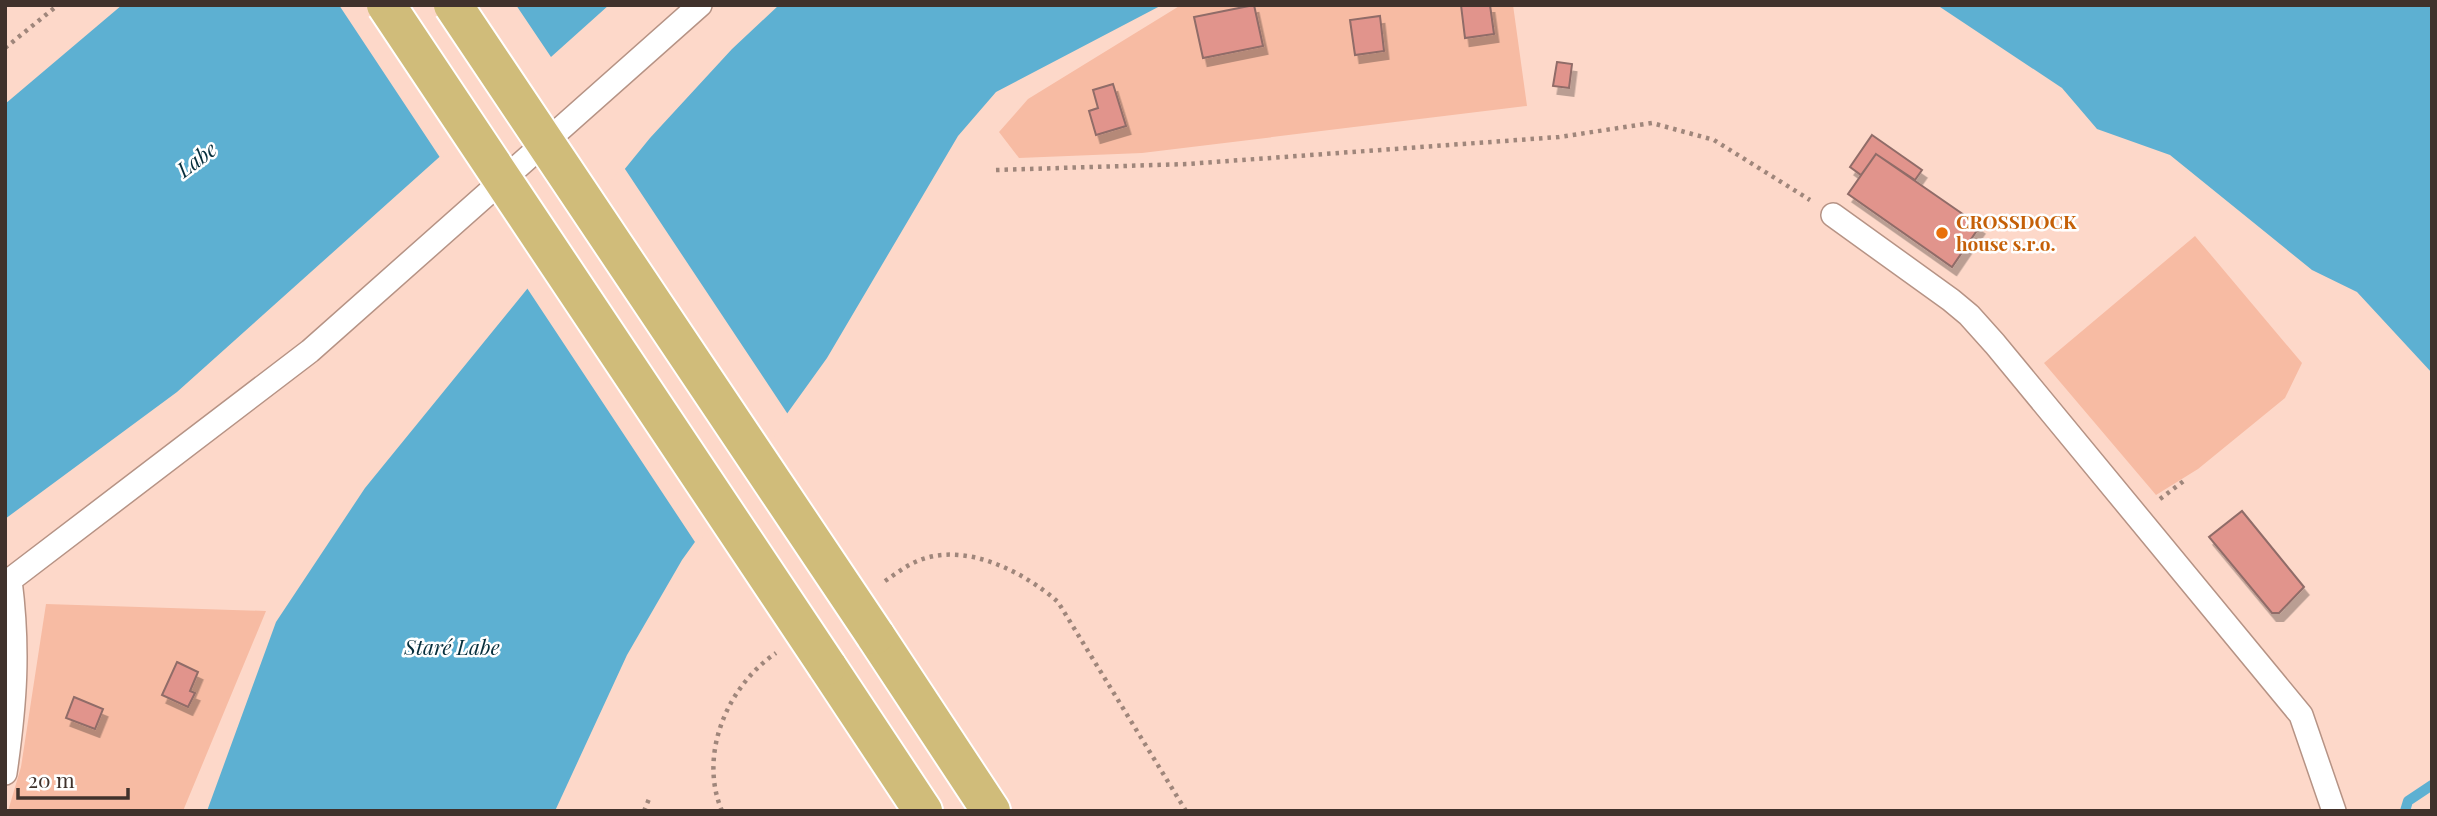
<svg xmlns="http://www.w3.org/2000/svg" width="2437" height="816" font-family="'Playfair Display',serif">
  <defs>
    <filter id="shadow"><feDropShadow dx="4.5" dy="8" stdDeviation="0" flood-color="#0004"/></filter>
  </defs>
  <rect width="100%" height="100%" fill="#fdd8c9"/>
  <path fill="#f7bba3" d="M1181,5h332l14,101 -385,47 -123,5 -20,-26 29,-33z
    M2195,236l107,127 -17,35 -87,71 -42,26 -112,-132z
    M46,604l220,7 -83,200h-175l13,-44z"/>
  <path fill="#5db0d2" d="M122,5h487l-432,387 -172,127v-415z
    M779,5h383l-166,87 -38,44 -131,222 -145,202 -55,95 -72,156h-348l69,-189 89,-134 285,-350 82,-89z
    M1937,5h495v368l-75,-81 -45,-22 -142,-115 -73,-26 -35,-41z"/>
  <path fill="#fdd8c9" d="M339,5h177l37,55 -112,99z
    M623,166l166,250 -92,129 -172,-260z"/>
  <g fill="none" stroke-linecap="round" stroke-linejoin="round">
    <path stroke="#5db0d2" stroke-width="10" d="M2405,811l3,-10 24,-16"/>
  </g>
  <path fill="#e1948c" stroke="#906c68" stroke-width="2" filter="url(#shadow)" d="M1254,5l9,41 -60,12 -9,-41z
    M1461,5h29l4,29 -29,4z
    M1380,16l4,35 -29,4 -5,-35z
    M1557,62l15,2 -3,24 -16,-2z
    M1113,84l13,42 -30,9 -7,-24 9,-3 -5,-18z
    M1872,135l50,35 -7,10 -39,-26 -15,21 -11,-8z
    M1876,154l104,72 -28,41 -104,-73z
    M2242,511l62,76 -25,26h-7l-63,-76z
    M177,662l21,10 -8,19 5,2 -7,14 -26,-12z
    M74,697l29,12 -8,20 -29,-11z"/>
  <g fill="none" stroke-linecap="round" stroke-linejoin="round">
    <g stroke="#b69385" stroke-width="26">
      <path id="service" d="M1833,215l118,85 18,15 26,29 306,371 33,96
        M5,773c10,-69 14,-123 5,-193l300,-229 390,-346"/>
    </g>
    <g stroke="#fff" stroke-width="42">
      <path id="primary" d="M875,635l116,176
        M827,666l96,145"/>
    </g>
    <path stroke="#9f867b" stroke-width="4.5" stroke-dasharray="3.5 5" stroke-linecap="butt" d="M5,48l53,-43
      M996,170l191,-6 372,-27 93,-14 62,17 96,60
      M2160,499l25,-19
      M885,581c9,-6 18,-13 28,-18 48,-24 110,8 145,39l128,209
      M644,811l5,-12
      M722,811c-24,-56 5,-125 54,-158"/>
    <use href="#service" stroke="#fff" stroke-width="23"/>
    <use href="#primary" stroke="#d0bc7a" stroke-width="38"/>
    <g stroke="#fff" stroke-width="42" stroke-linecap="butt">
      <path id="primary-bridge" d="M386,5l441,661
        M453,5l422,630"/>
    </g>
    <use href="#primary-bridge" stroke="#d0bc7a" stroke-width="38"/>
  </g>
  <circle fill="#e8710a" stroke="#fff" stroke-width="2.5" cx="1942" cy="233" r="7"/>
  <g text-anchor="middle" stroke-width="5" stroke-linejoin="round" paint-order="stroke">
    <g font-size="19" font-weight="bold" fill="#c56008" stroke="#fff" text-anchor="start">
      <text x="1956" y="229">CROSSDOCK<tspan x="1956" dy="22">house s.r.o.</tspan></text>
    </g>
    <g font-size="21" font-style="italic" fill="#052e3c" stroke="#fff">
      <text transform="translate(197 160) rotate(-37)" y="7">Labe</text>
      <text x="452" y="655">Staré Labe</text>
    </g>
  </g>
  <rect width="2437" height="816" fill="none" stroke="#40322c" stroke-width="14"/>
  <path d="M18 788v10h110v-10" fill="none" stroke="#40322c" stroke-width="3.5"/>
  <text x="28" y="788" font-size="21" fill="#40322c" stroke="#ffffff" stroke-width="5" paint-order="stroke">20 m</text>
</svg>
